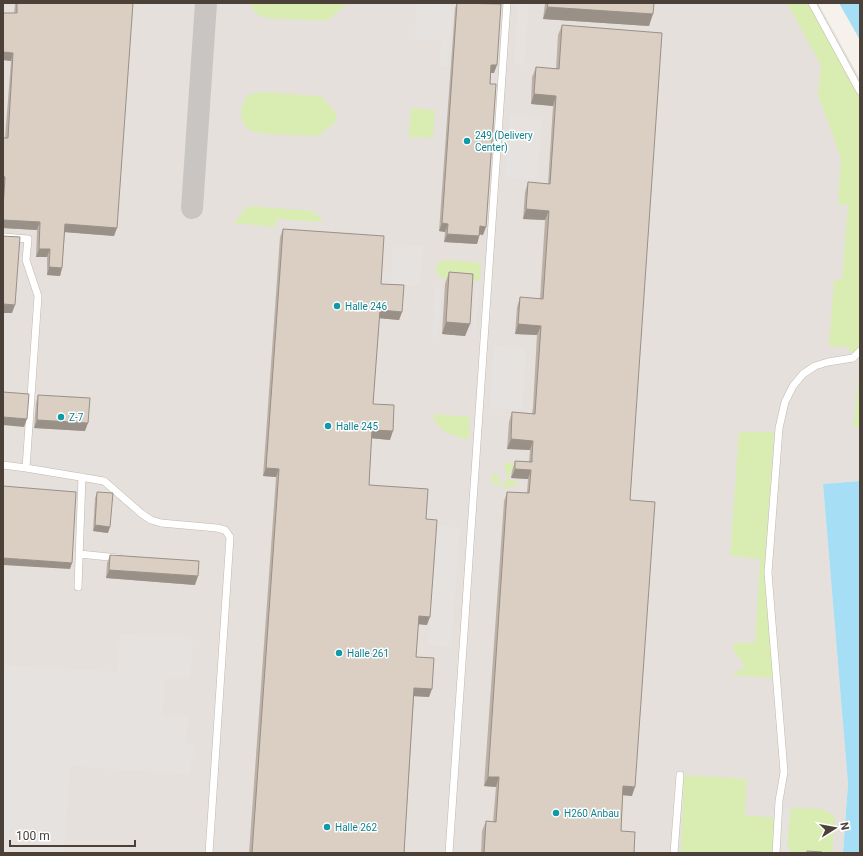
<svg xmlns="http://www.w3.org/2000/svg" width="863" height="856" font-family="Roboto,sans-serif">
  <rect width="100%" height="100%" fill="#f6f1eb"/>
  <path fill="#e6e0dc" d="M3,3h815l42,76v402l-37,3 25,300 -5,69h-840z"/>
  <path fill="#d9ecb2" d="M249,3h99l-21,18 -60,-3 -10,-4z
    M787,3h22l51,95v247l-7,7h-4v-5l-20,-1 5,-66h8l6,-75 -10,-1 3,-45 -23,-65 3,-29z
    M259,92l62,4 15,17v8l-17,15c-14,-1 -59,0 -69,-6 -13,-8 -10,-25 -2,-35z
    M411,108l24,2 -2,28 -24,-1z
    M249,206l64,5 11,11 -48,-3 -1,8 -41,-4 10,-13z
    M443,260l32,2v1l6,1 -1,15 -2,2 -34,-2 -8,-6v-8z
    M860,365v62l-7,1 7,-62z
    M435,414l35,3 -1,22c-14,-1 -32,-9 -36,-23z
    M739,432h35l-10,140 9,106 -41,-3 13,-9 -12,-16 1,-7h21l5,-84 -30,-3z
    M506,463h9l3,8 -8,-1v10l7,1v4l-7,2h-8v-4l5,-2 1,-3 -4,-13z
    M492,474l7,2 1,10 -8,-3z
    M684,775l63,4 -2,36 30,3 -3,35h-91z
    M794,808c14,1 33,-2 41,10l-3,35h-41l-4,-8 3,-36z"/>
  <path fill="#e5e2df" d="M417,3h35l-4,63h-8l1,-26 -26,-1z
    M518,3h11l-5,62 -10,-1z
    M510,115l32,3 -5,62 -32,-2z
    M393,244l30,2 -3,40 -29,-2z
    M476,284h3l-4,54 -3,-1z
    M435,287h7l-4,50h-6z
    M494,346l32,2 -4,62 -32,-2z
    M437,526l23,2 -9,119 -23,-2z
    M120,634l73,3 -3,42h-25l-3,36 26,2 -2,25 9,4 -6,28 -119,-8 -6,87h-61v-188l114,7z
    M781,808l9,1 -3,36 4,8h-12z"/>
  <path fill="#a5def5" d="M839,3h21v37z
    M860,481v372h-17l5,-69 -25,-300z"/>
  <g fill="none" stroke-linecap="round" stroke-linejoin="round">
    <path stroke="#c8c5c2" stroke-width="22" d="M192,208l14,-205"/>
    <g stroke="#c2b8ac" stroke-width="8">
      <path id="street" d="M812,3l48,88
        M3,237l25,2 -2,21 12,36 -12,172
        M3,465l23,3 78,13 38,33 9,6 10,3 56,5 8,2 5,7 -21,316
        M79,554l40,4
        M78,587l4,-110
        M449,853l58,-850
        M674,853l6,-78
        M776,853l3,-52 5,-29 -16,-199 11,-145 6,-26 8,-16 10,-12 12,-8 13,-4 25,-4 7,-7"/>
    </g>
    <use href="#street" stroke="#fff" stroke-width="7"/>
  </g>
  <path fill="#bcb1a7" d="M15,3h118l-19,233 -49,-4 -3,36 -2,8 -13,-1v-18h-11l1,-27 -34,-2v-90h2l6,-77 -8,-1v-47h11z
    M457,3h37v70h-3l-8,162 -3,-1 -3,10 -33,-2 1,-10 -6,-1 16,-223z
    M545,3h109l-5,23 -106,-7z
    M562,25l68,475 2,296 -9,-1 -2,36 13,22h-153l1,-22 4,-10 7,1 3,-35 -12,-1 20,-285 3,-9 20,1 1,-14 -17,-1 1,-7 3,-10 14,1 1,-12 -23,-1 2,-27 3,-10 20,2 1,-7 4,-72 -22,-1 2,-27 3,-10 20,2 5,-79 -22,-1 2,-27 3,-10 20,2 5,-78 -22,-2 1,-27 4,-10 20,2 2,-34z
    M283,229l98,55 21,28 -3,8 -20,-2 -6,86 17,36 -19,-2 -2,47 57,34 1,106 -9,-1 -2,33 13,40 -15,-1 -10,157h-155l27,-376 -13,-1 17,-239z
    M449,272l21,52 -5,12 -23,-2 3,-50z
    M38,395l47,36 -51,-3 2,-25z
    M97,492l11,41 -15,-2 2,-33z
    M110,555l85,30 -89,-7 1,-15z"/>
  <path fill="#999088" d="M547,7l106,7 -4,12 -106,-7z
    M3,52l10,1 -2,8 -8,-1z
    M491,65h6l-3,8h-6z
    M534,94l22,2 -3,10 -22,-2z
    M3,176l2,1 -2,5z
    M526,209l23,2 -4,9 -22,-1z
    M3,220l37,2 -3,8 -34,-2z
    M442,223l6,1 -3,8 -6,-1z
    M65,224l52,4 -3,8 -51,-4z
    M480,226l6,1 -3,8 -6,-1z
    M447,234l32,2 -2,8 -33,-2z
    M39,249h11l-3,8h-11z
    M49,267l13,1 -2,8 -13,-1z
    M3,304l12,1 -3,8h-9z
    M380,310l22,2 -3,8 -22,-2z
    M446,322l24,2 -5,12 -23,-2z
    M518,324l23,2 -4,9 -22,-1z
    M3,417l24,2 -3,8 -21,-2z
    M37,420l51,3 -3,8 -51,-3z
    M372,430l21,1 -3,9 -21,-2z
    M511,439l22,2 -3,9 -23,-1z
    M266,468l13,1 -3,8 -13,-1z
    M515,469l16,1 -3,9 -17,-1z
    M95,525l15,2 -2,6 -15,-2z
    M3,558l69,5 -2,6 -67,-4z
    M109,570l89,6 -3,9 -89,-7z
    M419,616l11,1 -3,8 -11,-1z
    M414,688l18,1 -3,8 -18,-1z
    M488,777h11l-3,10 -12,-1z
    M623,786l12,1 -3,9 -12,-1z"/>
  <path fill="#dbcec2" stroke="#999088" d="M17,3h116l-16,225 -52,-4 -3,44 -13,-1 1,-18h-11l1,-27 -37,-2v-12l2,-31 -2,-1v-38h5l5,-85 -10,-1v-39h14z
    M457,3l44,1 -4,61h-6l-1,19h6l-10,143 -6,-1 -1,10 -32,-2 1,-10 -6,-1z
    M548,3h106l-1,11 -106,-7z
    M562,25l100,8 -32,467 25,2 -20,285 -12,-1 -2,45 14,1 -1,21h-150l2,-32 10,1 3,-45h-11l19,-285 22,1 2,-23 -16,-1v-8l17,1v-6l1,-15 -22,-2 1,-27 23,2 1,-16 5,-72 -23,-2 2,-27 23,2 6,-88 -23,-2 2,-27 22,2 6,-88 -22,-2 2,-27 23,2z
    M283,229l101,7 -3,48 23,1 -2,27 -22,-2 -7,94 21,1 -1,26 -21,-1 -3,55 59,4 -2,30 11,1 -7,97 -11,-1 -3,41 18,1 -2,31 -18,-1 -10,165h-152l27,-384 -13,-1z
    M3,236l17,1 -5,68 -12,-1z
    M449,272l24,2 -3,50 -24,-2z
    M3,392l26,2 -2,25 -24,-2z
    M38,395l52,3 -2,25 -51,-3z
    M3,486l73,6 -4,71 -69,-5z
    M97,492l16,1 -3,34 -15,-2z
    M110,555l89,6 -1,15 -89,-6z
    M807,851l15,1v1h-15z"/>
  <g fill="#0f9aa8" stroke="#fff" stroke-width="1.5">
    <circle cx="467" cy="141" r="4"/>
    <circle cx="337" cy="306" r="4"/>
    <circle cx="61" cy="417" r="4"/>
    <circle cx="328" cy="426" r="4"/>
    <circle cx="339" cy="653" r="4"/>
    <circle cx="556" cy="813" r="4"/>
    <circle cx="327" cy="827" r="4"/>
  </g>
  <g text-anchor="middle" stroke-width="3" stroke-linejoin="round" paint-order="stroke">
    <g font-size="10" fill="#0d838f" stroke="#fff" text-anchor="start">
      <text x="475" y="139">249 (Delivery<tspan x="475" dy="12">Center)</tspan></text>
      <text x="345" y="310">Halle 246</text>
      <text x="69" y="421">Z-7</text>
      <text x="336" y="430">Halle 245</text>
      <text x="347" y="657">Halle 261</text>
      <text x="564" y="817">H260 Anbau</text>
      <text x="335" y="831">Halle 262</text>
    </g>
  </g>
  <rect width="863" height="856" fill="none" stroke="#4b4138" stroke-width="8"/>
  <g transform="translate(835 828) rotate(79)" stroke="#ffffff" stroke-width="3" paint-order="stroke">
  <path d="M0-3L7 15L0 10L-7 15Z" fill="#4b4138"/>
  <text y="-6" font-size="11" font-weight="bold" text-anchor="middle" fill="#4b4138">N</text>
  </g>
  <path d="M10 840v6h125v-6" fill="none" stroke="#4b4138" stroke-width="2"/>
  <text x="16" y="840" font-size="12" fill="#4b4138" stroke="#ffffff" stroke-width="3" paint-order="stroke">100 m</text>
</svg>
